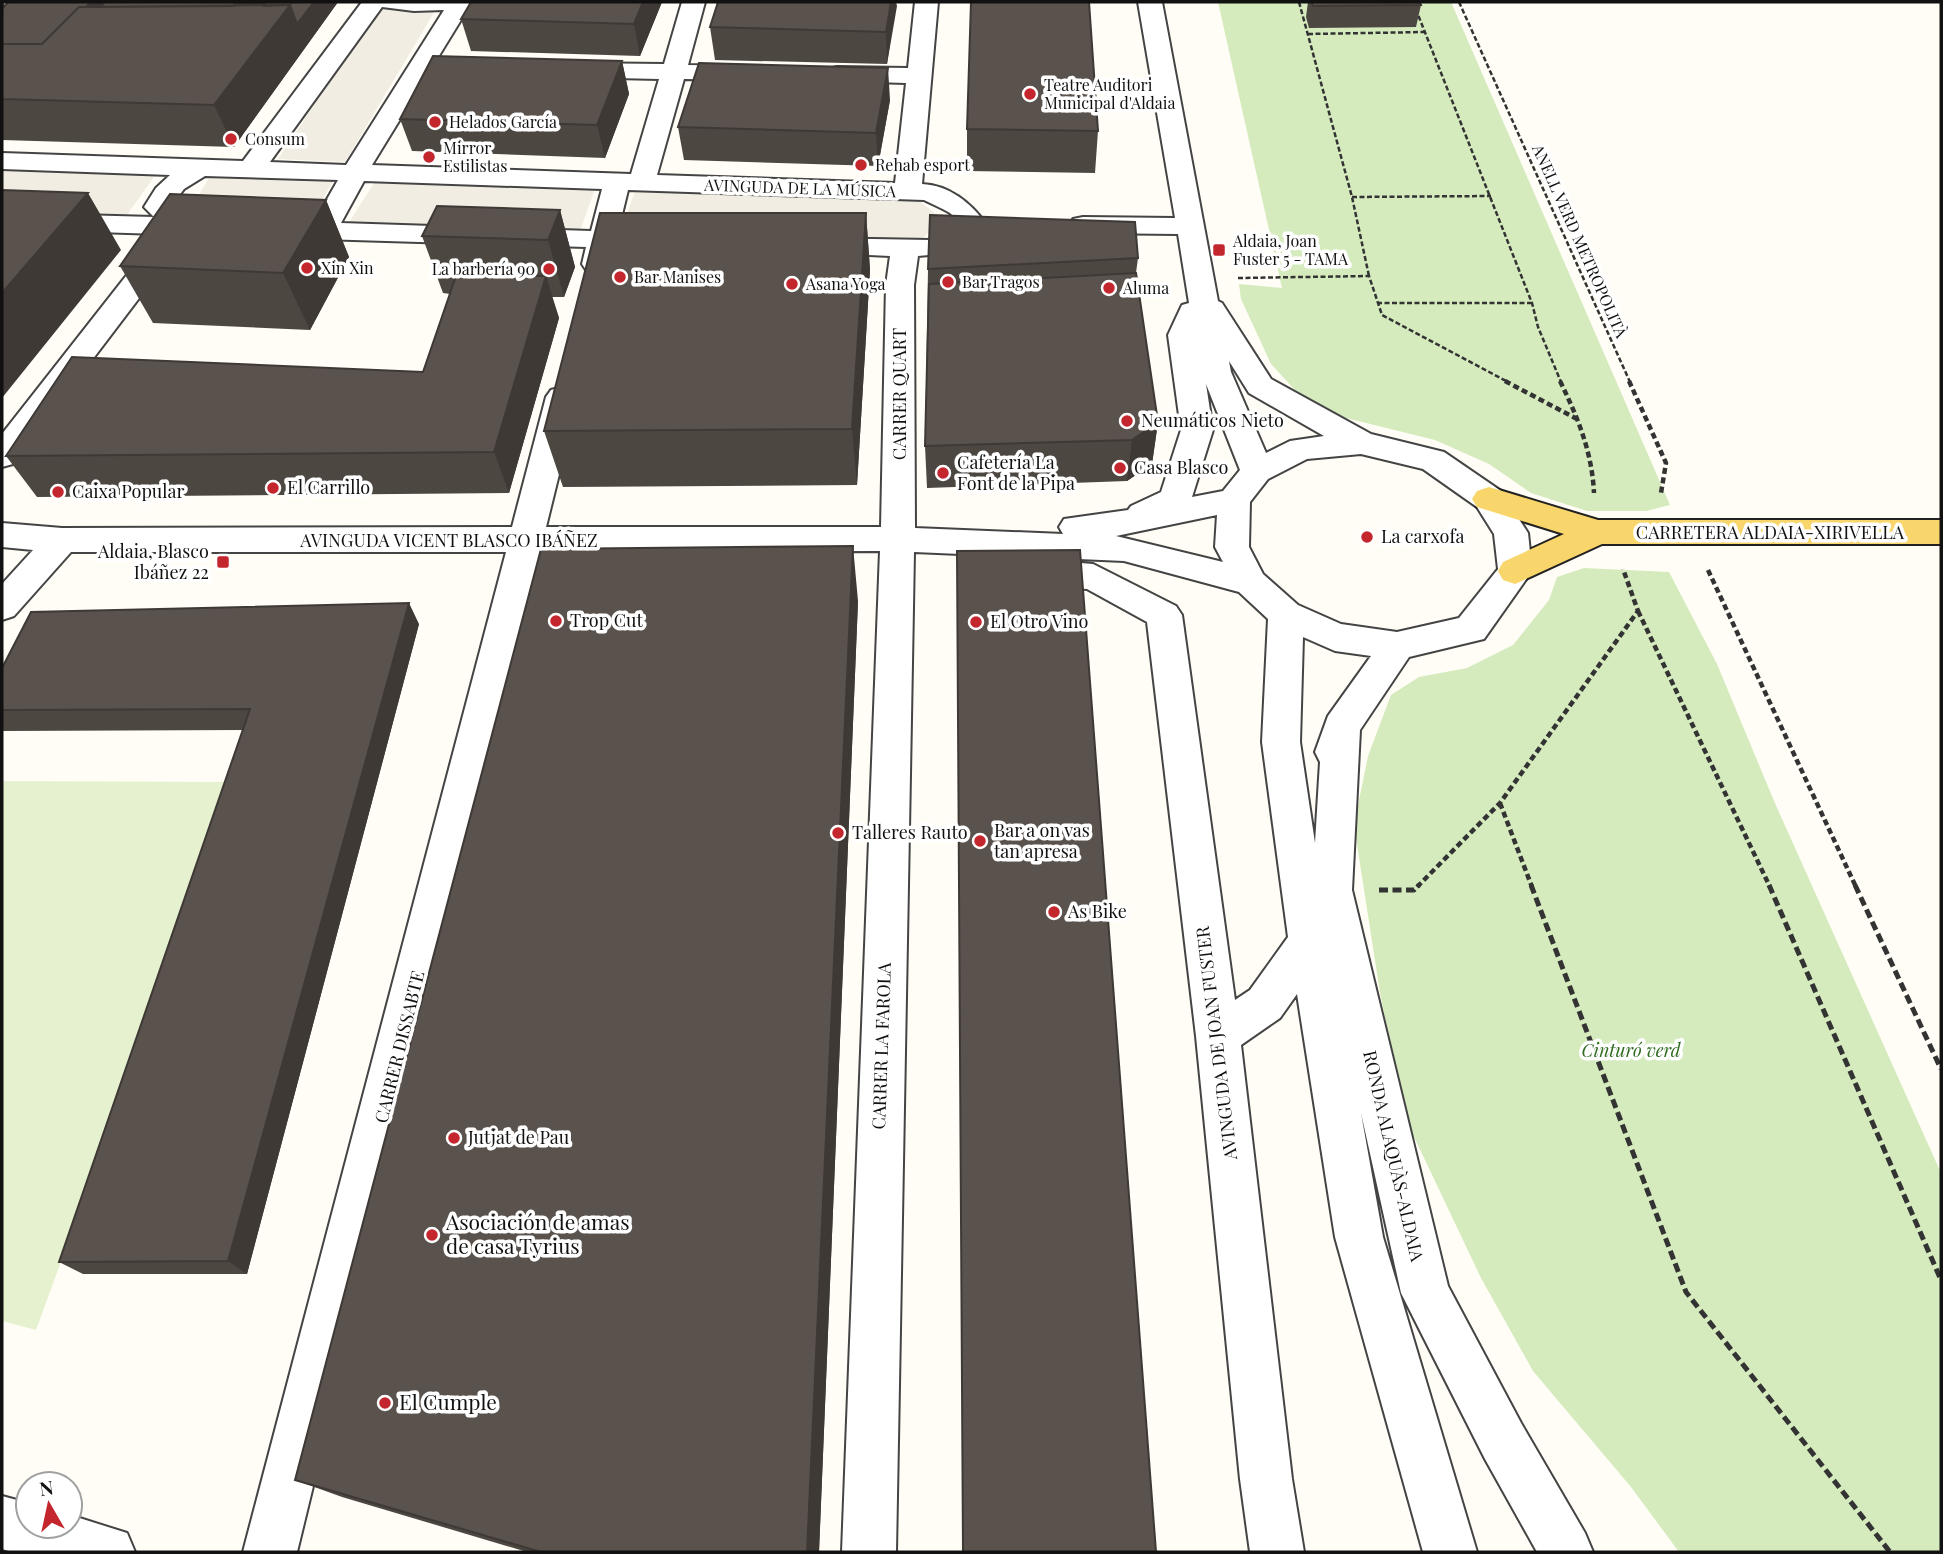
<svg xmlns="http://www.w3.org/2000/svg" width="1943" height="1554" font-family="'Playfair Display',serif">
  <rect width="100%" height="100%" fill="#fffdf5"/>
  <path fill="#d5ebbd" d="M1218,2h233l219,503 -24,6h-59l-56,-18 -42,-29 -54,-24 -93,-23 -47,-27 -24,-26 -30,-65 -2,-15 43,4z
    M1584,568l85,4 48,92 57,137 167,372v379h-262l-48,-65 -98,-116 -52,-93 -75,-158 -26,-127 -26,-168 14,-69 23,-61 28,-18 48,-9 46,-23 36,-45 8,-23z"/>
  <path fill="#e6f2cf" d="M2,781l235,1 -201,548 -34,-9z"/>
  <path fill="#f1ede2" d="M378,9l57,2 -90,151 -67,-3z
    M2,169l154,5 -29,41 -125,-5z
    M210,177l123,4 -22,39 -126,-4z
    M374,183l221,6 -15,42 -232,-7z
    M635,191l282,8 25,20 -22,22 -300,-8z"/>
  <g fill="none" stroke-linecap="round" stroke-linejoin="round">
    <g stroke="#444" stroke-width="4">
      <path id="minor" d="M362,2h110l-100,163 259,9 28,-95 -88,-2 -9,-2 -3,-5 3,-5 9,-2 93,1 18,-62h23l-17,63 61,1 9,2 3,5 -3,5 -9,2 -65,-1 -27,96 238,8 11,-100 -69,-2 -9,-2 -3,-5 3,-5 9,-2 71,1 7,-66h23l-16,182c27,1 49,19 64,40l-4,6c-20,5 -19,-6 -32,-17 -8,-5 -18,-9 -26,-13l-296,-10 -10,41 18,3 4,6 -4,6 -22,2 -8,22 -10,3 -10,-3 -4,-6 4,-17 -299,-9 -10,-2 -4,-6 4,-6 37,-2 24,-42 -133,-4 -21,13 -12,16 16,13 21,3 4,6 -4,6 -22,2 -174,229 -11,3v-33l157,-200 -157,-5v-16l152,4 -10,-10 12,-19 14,-13 -168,-6v-16l241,8zM382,7l32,4 30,-1 -98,155 -76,-3zM364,181l238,8 -11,42 -250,-8z
        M1138,2h24l56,299 4,2 49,76 100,55 73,18 57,39 27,42 4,38 -48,68 -75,18 -49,73 -8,160 96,396 73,137 64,110 8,19h-56l-52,-93 -84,-166 -40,-180 22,124 94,315h-54l-88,-315 -38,-243 -17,24 -39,27 51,434 12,73h-54l-10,-73 -44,-443 -49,-414 -60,-33 -56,-4 -12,-4 -5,-9 5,-9 12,-4 62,5 83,42 6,9 53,385 15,-10 38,-53 -26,-195 6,-123 -29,-27 -115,-31 -210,-9 -18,1000h-54l38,-1001 -340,1 -243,1000h-54l263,-1000h-435l-57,64 -12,4v-36l31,-34 -31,-3v-24l60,5 450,-1 34,-130 5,-7 11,-3 11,3 5,7 -32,130h335l5,-242 4,-29 -85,-4 -4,-6 4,-6 10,-2 115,2 10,2 4,6 -4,6 -22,2 -4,29 1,243 148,6 -4,-7 5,-8 64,-9 3,-4 30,-14 20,-62 -13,-95 14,-30 7,-2 -11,-69 -95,-1 -10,-2 -4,-6 4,-6 10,-2 92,1zM1229,361l20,32 75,43 -34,5 -24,12 -35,-81zM1206,384l34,86 -17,21 -31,6 21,-67zM1361,454l62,15 54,38 17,27 4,35 -39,49 -62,14 -56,-8 -43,-19 -35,-31 -14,-27 1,-45 18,-23 39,-20zM1217,515l-2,32 8,15 -107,-26zM1303,637l32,14 36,5 -43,60 -13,36 5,10 -5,81 -15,-101z
        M2,1496l26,7v23h42v-11l57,18 8,19h-123l-10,-3z"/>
    </g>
    <g stroke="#222" stroke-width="4">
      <path id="major" d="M1489,487l109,33h343v24h-339l-87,40 -12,-4 -5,-9 5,-9 61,-28 -87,-27 -5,-8 5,-8z"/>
    </g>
    <path stroke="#333" stroke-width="2.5" stroke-dasharray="5 2.5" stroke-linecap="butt" d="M1299,2l53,195 17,79
      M1413,2l119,301 6,24 23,55
      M1459,2l171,380
      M1308,34l117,-2
      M1352,197l139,-1
      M1238,278l131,-2 13,39 126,67
      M1377,303h155"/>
    <path stroke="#333" stroke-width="4.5" stroke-dasharray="6 3.5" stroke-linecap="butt" d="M1505,381l72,38
      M1560,381c18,37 32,71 34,112
      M1629,381l37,82 -5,30
      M1708,570l148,317
      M1638,611l132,276
      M1500,803l32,84
      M1417,887l83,-84 138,-192 -15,-42"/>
    <path stroke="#333" stroke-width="5" stroke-dasharray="9 4.5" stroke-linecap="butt" d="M1531,885l155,407 204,260
      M1769,885l172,395
      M1855,885l86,184
      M1379,890h35l5,-5"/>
    <use href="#minor" fill="#fff" fill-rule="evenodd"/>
    <use href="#major" fill="#f9d66b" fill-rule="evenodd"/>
  </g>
  <path fill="#4d4742" d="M2,2h1l2,3 333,-3 -104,145 -232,-7z
    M662,2l-22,54 -169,-5 -10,-32z
    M718,2h178l-9,62 -172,-4 -5,-33z
    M1308,2h112l1,3 -5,22 -107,1 -3,-11z
    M622,61l7,33 -24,64 -193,-7 -12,-32z
    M890,100l-12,66 -194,-6 -6,-33z
    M967,129l131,2 -3,42 -128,-2z
    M326,200l23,57 -39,73 -157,-7 -33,-57z
    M560,210l15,57 -11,30h-12l7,21 -50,175 -472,4 -31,-41 417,-84 27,-78 -7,-1 -21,-57z
    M866,213l4,57 -13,215 -294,2 -19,-56z
    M1138,258l-2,15 22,149 -6,42 -25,17 -200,7 -2,-42 3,-177z
    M858,601l-39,951h-292l-185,-55 -47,-17z
    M419,624l-172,650h-164l-24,-12 184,-532 -241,1v-63z"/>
  <path fill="#3f3936" d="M91,2h43l-93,51z
    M314,2h24l-104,145 -20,-42 76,-100z
    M643,2h19l-22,54 -6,-32z
    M891,2h5l1,4 -10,58 -1,-32z
    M622,61l7,33 -24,64 -8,-33z
    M888,68l2,32 -12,66 -2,-33z
    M88,193l33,57 -119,148v-105z
    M326,200l23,57 -39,73 -27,-57z
    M560,210l15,57 -11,30 -16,-57z
    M866,213l4,57 -13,215 -5,-56z
    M546,276l13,42 -50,175 -15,-41z
    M1158,422l-6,42 -25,17 5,-41z
    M853,546l5,55 -39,951h-12z
    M409,603l10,21 -172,650 -19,-13z"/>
  <path fill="#5a524d" stroke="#3f3936" stroke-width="2" d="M8,2h83l-5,5h-7l-37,37h-40v-35z
    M105,2h209l-17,22 -7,-19 -26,1 1,-3h-30l-1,3 -134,1z
    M471,2h172l-9,22 -173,-5z
    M718,2h173l-5,30 -176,-5z
    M971,2h118l9,129 -131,-2z
    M1312,2h108l1,3 -108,1z
    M290,5l-76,100 -212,-6v-55h40l37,-37z
    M433,56l189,5 -25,64 -197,-6z
    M699,63l189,5 -12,65 -198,-6z
    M2,190l86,3 -86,100z
    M170,194l156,6 -43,73 -163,-7z
    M437,206l123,4 -12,30 -126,-4z
    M600,213h266l-14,216 -308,2z
    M930,215l205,7 3,36 -210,11z
    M1136,273l22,149 -26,18 -207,6 4,-162z
    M456,276h90l-52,176 -488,4 66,-99 351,15z
    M853,546l-46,1006h-266l-246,-72 246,-931z
    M1080,550l76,1002h-193l-6,-1001z
    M409,603l-181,658 -169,1 191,-553 -248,1v-42l29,-56z"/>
  <g fill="#c4262e" stroke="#fff" stroke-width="2.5">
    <circle cx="1030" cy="94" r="7"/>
    <circle cx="435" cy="122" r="7"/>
    <circle cx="231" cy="139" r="7"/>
    <circle cx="429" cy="157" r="7"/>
    <circle cx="861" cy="165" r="7"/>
    <rect x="1212" y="243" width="14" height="14" rx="3.5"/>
    <circle cx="307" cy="268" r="7"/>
    <circle cx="549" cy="269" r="7"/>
    <circle cx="620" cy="277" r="7"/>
    <circle cx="948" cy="282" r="7"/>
    <circle cx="792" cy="284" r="7"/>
    <circle cx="1109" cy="288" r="7"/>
    <circle cx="1127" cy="421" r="7"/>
    <circle cx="1120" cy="468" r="7"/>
    <circle cx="943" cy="473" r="7"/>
    <circle cx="273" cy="488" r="7"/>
    <circle cx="58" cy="492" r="7"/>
    <circle cx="1367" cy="537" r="7"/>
    <rect x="216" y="555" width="14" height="14" rx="3.5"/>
    <circle cx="556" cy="621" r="7"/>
    <circle cx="976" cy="622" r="7"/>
    <circle cx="838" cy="833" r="7"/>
    <circle cx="980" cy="841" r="7"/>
    <circle cx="1054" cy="912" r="7"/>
    <circle cx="454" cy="1138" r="7"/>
    <circle cx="432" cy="1235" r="7"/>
    <circle cx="385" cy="1403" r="7"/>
  </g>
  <g text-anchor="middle" stroke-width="7" stroke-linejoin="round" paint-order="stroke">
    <g font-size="16" fill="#111" stroke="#fff" text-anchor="start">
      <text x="1044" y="91">Teatre Auditori<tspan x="1044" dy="18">Municipal d'Aldaia</tspan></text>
      <text x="449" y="128">Helados García</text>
      <text x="245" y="145">Consum</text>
      <text x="443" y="154">Mirror<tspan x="443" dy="18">Estilistas</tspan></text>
      <text x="875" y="171">Rehab esport</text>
      <text x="1233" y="247">Aldaia, Joan<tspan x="1233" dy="18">Fuster 5 - TAMA</tspan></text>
      <text x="321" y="274">Xin Xin</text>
      <text x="535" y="275" text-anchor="end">La barbería 90</text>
      <text x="634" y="283">Bar Manises</text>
      <text x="962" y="288">Bar Tragos</text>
      <text x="806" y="290">Asana Yoga</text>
      <text x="1123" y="294">Aluma</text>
    </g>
    <g font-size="16" fill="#111" stroke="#fff">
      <text transform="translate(800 188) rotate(2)" y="6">AVINGUDA DE LA MÚSICA</text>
      <text transform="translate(1580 241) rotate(66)" y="6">ANELL VERD METROPOLITÀ</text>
    </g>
    <g font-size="18" fill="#111" stroke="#fff">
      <text transform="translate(900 394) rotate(-90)" y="6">CARRER QUART</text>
      <text x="1770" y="539">CARRETERA ALDAIA-XIRIVELLA</text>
      <text x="449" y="547">AVINGUDA VICENT BLASCO IBÁÑEZ</text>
      <text transform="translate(1217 1043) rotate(-97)" y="6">AVINGUDA DE JOAN FUSTER</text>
      <text transform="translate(882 1046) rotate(-88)" y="6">CARRER LA FAROLA</text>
      <text transform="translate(400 1047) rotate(-76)" y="6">CARRER DISSABTE</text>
      <text transform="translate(1393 1156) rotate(77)" y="6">RONDA ALAQUÀS-ALDAIA</text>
    </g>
    <g font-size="18" fill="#111" stroke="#fff" text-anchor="start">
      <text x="1141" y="427">Neumáticos Nieto</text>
      <text x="957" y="469">Cafetería La<tspan x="957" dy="21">Font de la Pipa</tspan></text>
      <text x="1134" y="474">Casa Blasco</text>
      <text x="287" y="494">El Carrillo</text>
      <text x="72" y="498">Caixa Popular</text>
      <text x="1381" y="543">La carxofa</text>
      <text x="209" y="558" text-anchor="end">Aldaia, Blasco<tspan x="209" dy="21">Ibáñez 22</tspan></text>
      <text x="570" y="627">Trop Cut</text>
      <text x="990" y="628">El Otro Vino</text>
      <text x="994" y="837">Bar a on vas<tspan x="994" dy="21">tan apresa</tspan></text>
      <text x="852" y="839">Talleres Rauto</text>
      <text x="1068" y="918">As Bike</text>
      <text x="468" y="1144">Jutjat de Pau</text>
    </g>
    <g font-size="18" font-style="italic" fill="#2f6b1f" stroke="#fff">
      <text x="1631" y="1057">Cinturó verd</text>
    </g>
    <g font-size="21" fill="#111" stroke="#fff" text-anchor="start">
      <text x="446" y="1230">Asociación de amas<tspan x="446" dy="24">de casa Tyrius</tspan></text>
      <text x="399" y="1410">El Cumple</text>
    </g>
  </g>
  <rect width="1943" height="1554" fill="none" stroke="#111111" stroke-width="7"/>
  <g transform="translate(49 1505) rotate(351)"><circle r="33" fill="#ffffff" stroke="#a0a0a0" stroke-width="2"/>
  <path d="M0-5L12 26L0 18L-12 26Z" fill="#c4262e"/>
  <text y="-10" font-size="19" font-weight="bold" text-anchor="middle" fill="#111111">N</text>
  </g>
</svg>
